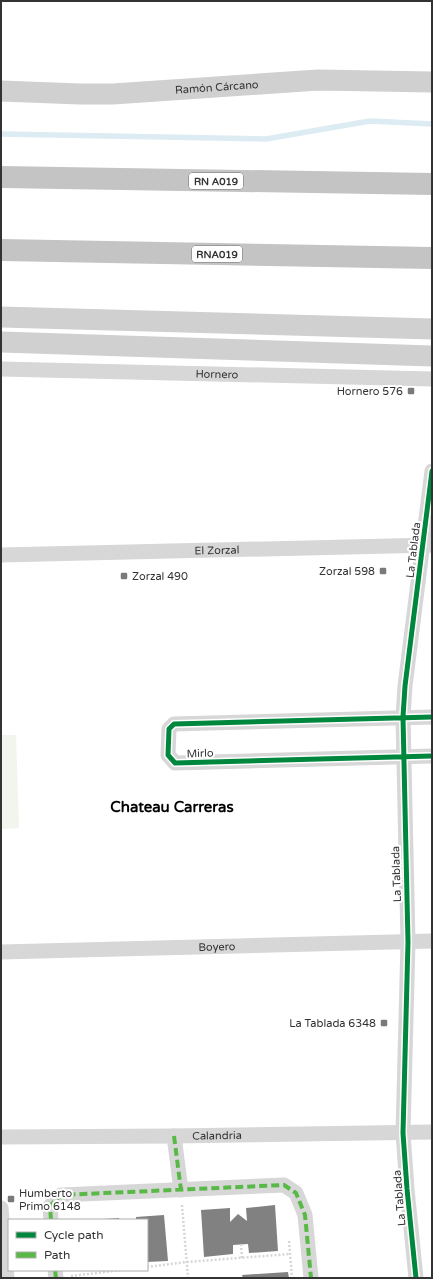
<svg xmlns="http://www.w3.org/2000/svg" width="433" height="1279" font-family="'Varela Round',sans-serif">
  <rect width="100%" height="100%" fill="#fff"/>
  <path fill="#f1f5ed" d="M1,735h15l3,93 -18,1z"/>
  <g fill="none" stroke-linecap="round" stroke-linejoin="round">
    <path stroke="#ddebf3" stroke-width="5.5" d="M1,134l265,5 104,-18 62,3"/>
  </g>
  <path fill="#818181" d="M275,1205l3,46 -29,2 -1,-9 -15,1v9l-29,3 -3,-47 29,-2v14l8,-8 9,7 -1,-13z
    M164,1215l4,46 -21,1v-42h-11v-3z
    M119,1218v2h-16v-1z
    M288,1272l1,6h-46l-1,-3z"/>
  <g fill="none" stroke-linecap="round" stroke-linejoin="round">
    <path stroke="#d6d6d6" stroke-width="2.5" stroke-dasharray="2 2" stroke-linecap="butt" d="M182,1205l6,73
      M289,1241l3,37
      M241,1244l1,14
      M147,1267l40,-5 103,-8
      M71,1276l51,-6"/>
    <g stroke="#d7d7d7" stroke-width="15">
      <path id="s1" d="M1,369l431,10"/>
      <path id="s2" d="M1,555l431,-10"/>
      <path d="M432,717l-258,7 -5,5 -1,26 7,8 257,-7"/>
      <path id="s3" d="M1,952l431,-11"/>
      <path d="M174,1136l7,54"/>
      <path id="s4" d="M1,1137l173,-1 258,-4"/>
      <path d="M1,1208l6,70"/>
      <path d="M51,1220l-1,-14 11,-11 223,-10 12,8 9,22 6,63"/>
      <path d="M55,1270l1,8"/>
      <path d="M416,1278l-9,-89 -4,-56 5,-191 -5,-225 2,-31 27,-215"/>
    </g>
    <g stroke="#d0d0d0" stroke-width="21">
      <path id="s5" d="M1,91l79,3h33l205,-14 114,2"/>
      <path d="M1,317l431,12"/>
      <path d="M1,342l431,14"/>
    </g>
    <path stroke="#c4c4c4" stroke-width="22" d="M1,177l431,7
      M1,250l431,8"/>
    <path stroke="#58b947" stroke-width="4" stroke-dasharray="8 4" stroke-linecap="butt" d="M174,1136l7,54
      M51,1220l-1,-14 11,-11 223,-10 12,8 9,22 6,63
      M55,1270l1,8"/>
    <g stroke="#fff" stroke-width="8">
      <path id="cycleway" d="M432,717l-258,7 -5,5 -1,26 7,8 257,-7
        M416,1278l-9,-89 -4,-56 5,-191 -5,-225 2,-31 27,-215"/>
    </g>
    <use href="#cycleway" stroke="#00873e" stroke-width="5"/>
  </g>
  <g fill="#7a7a7a" stroke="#fff" stroke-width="1.5">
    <rect x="407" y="387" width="8" height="8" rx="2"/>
    <rect x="379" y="567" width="8" height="8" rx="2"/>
    <rect x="120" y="572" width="8" height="8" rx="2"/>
    <rect x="380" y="1019" width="8" height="8" rx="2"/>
    <rect x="7" y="1195" width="8" height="8" rx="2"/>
  </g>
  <g text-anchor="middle" stroke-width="4" stroke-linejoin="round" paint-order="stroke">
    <g fill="#fff" stroke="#707070" stroke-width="1">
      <rect x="189" y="173" width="54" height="16" rx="3"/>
      <rect x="192" y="246" width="50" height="16" rx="3"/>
    </g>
    <g font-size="10" font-weight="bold" fill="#333">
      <text x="216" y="185">RN A019</text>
      <text x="217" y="258">RNA019</text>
    </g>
    <g font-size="11" fill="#333" stroke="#fff">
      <text dy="4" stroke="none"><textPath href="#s5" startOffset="216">Ramón Cárcano</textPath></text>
      <text dy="4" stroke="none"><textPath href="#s1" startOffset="216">Hornero</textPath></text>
      <text dy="4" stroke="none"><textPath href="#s2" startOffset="216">El Zorzal</textPath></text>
      <text transform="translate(413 550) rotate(-83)" y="4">La Tablada</text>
      <text transform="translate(200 753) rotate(-2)" y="4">Mirlo</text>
      <text transform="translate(396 874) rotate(-92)" y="4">La Tablada</text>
      <text dy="4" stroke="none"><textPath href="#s3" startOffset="216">Boyero</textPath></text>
      <text dy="4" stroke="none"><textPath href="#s4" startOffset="216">Calandria</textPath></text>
      <text transform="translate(399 1198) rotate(-95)" y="4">La Tablada</text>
    </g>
    <g font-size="11" fill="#333" stroke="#fff" text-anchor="end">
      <text x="403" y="395">Hornero 576</text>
      <text x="375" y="575">Zorzal 598</text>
      <text x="132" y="580" text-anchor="start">Zorzal 490</text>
      <text x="376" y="1027">La Tablada 6348</text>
      <text x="19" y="1197" text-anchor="start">Humberto<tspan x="19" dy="13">Primo 6148</tspan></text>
    </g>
    <g font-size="15" font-weight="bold" fill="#000" stroke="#fff">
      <text x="172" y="812">Chateau Carreras</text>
    </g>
  </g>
  <rect width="433" height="1279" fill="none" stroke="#333333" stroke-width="4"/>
  <rect x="8" y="1219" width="140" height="52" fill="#ffffff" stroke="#adadad"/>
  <rect x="16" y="1232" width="20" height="6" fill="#00873e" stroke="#adadad"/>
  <text x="44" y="1239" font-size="12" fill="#333333">Cycle path</text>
  <rect x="16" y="1252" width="20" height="6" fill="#58b947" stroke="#adadad"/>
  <text x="44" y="1259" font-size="12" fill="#333333">Path</text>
</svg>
